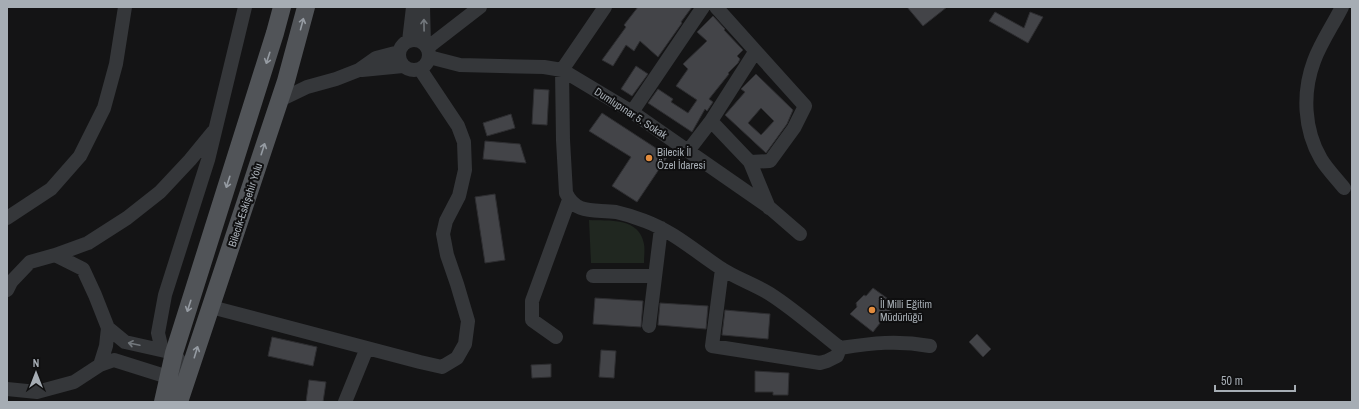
<svg xmlns="http://www.w3.org/2000/svg" width="1359" height="409" font-family="'Archivo Narrow',sans-serif">
  <rect width="100%" height="100%" fill="#141415"/>
  <path fill="#202720" d="M589,220c20,1 50,-3 55,24 1,6 0,13 0,19h-53z"/>
  <path fill="#434448" stroke="#2e2e31" fill-rule="evenodd" d="M638,7h54l-11,15 1,1 -24,34 -18,-16 -6,10 -8,-6 -13,21 -11,-6 24,-33 -2,-2z
    M907,7h40l-24,19z
    M995,12l29,16 6,-16 13,5 -15,26 -39,-22z
    M713,16l12,13 -1,1 19,20 -6,6 3,3 -2,4 -10,10 1,1 -20,25 4,3 -6,9 -2,-2 -13,23 -44,-29 10,-14 15,10 -2,3 17,11 9,-13 -21,-14 12,-17 -5,-5 24,-23 -10,-9z
    M636,66l12,8 -16,22 -11,-7z
    M756,74l37,36 -6,14 -21,29 -41,-38 20,-23 -4,-3zM761,108l13,13 -13,14 -13,-12z
    M534,89l15,1 -2,35 -15,-1z
    M602,113l66,43 -31,46 -25,-16 19,-29 -42,-26z
    M511,114l4,14 -28,8 -4,-13z
    M485,141l35,3 6,19 -43,-4z
    M495,194l10,66 -20,3 -10,-66z
    M873,288l22,16 -22,28 -23,-18 7,-7 -1,-4 8,-8 2,1z
    M595,298l48,3 -2,26 -48,-3z
    M660,303l48,3 -2,23 -48,-4z
    M725,310l45,4 -2,25 -46,-4z
    M977,334l14,15 -8,8 -14,-15z
    M272,337l45,10 -4,19 -45,-10z
    M601,350l15,1 -2,27 -15,-1z
    M551,364v13l-19,1 -1,-13z
    M755,371l34,2 -1,22h-15v-3h-18z
    M309,380l17,2 -3,20h-17z"/>
  <g fill="none" stroke-linecap="round" stroke-linejoin="round">
    <path stroke="#35373a" stroke-width="14" d="M423,7l1,37
      M605,7l-43,63 1,70 3,53c10,22 29,16 50,19 9,2 19,5 29,9 27,10 50,30 74,46 16,11 35,17 51,27 25,16 47,36 70,54 33,-5 57,-8 90,-2
      M716,7l89,99 -11,22 -24,33 -20,1
      M1342,7c-9,18 -21,35 -28,54 -12,32 -10,69 7,98 6,10 15,19 23,29
      M399 55a15 15 0 1 1 30 0a15 15 0 1 1-30 0Z
      M409,41l4,-34
      M427,48l53,-41
      M429,57l31,8 84,2 18,3 70,42 56,39 82,57 30,26
      M362,70l41,-4
      M280,100l27,-13 29,-8 23,-9 17,-12 23,-6
      M632,112l71,-105
      M711,121l39,41 19,46
      M688,151l23,-30 44,-69
      M7,218l44,-29 29,-33 24,-48 12,-44 9,-57
      M55,255l33,-12 39,-25 33,-26 30,-32 23,-28
      M722,269l-10,77 108,17 7,-2 10,-5 3,-8
      M593,276h62
      M7,290l4,-8 19,-20 25,-7 28,14 12,26 13,33 -2,18 -6,19 -26,17 -37,10 -30,-3
      M211,307l209,55 22,5 15,-9 8,-14 3,-23 -11,-37 -10,-29 -4,-21 3,-13 13,-25 6,-26 -1,-28 -6,-16 -38,-57
      M649,326l12,-98
      M556,337l-24,-17v-19l37,-101
      M162,350l-4,-17 7,-38 43,-135 37,-153
      M100,365l14,-5 54,17 21,-2 -15,-22 -49,-11 -17,-14
      M345,402l22,-54"/>
    <path stroke="#515458" stroke-width="18" d="M163,402l11,-49 101,-320 7,-26
      M179,402l107,-321 20,-74"/>
  </g>
  <defs><path id="oneway-shaft" d="M-6 0H5M1.5-3L5.5 0L1.5 3" fill="none" stroke-width="1.6" stroke-linecap="round" stroke-linejoin="round"/></defs>
  <g stroke="#959ba2">
    <use href="#oneway-shaft" transform="translate(302 24) rotate(-75)"/>
    <use href="#oneway-shaft" transform="translate(268 58) rotate(108)"/>
    <use href="#oneway-shaft" transform="translate(263 149) rotate(-72)"/>
    <use href="#oneway-shaft" transform="translate(228 182) rotate(108)"/>
    <use href="#oneway-shaft" transform="translate(189 306) rotate(108)"/>
    <use href="#oneway-shaft" transform="translate(196 352) rotate(-73)"/>
  </g>
  <g stroke="#73787d">
    <use href="#oneway-shaft" transform="translate(424 25) rotate(-91)"/>
    <use href="#oneway-shaft" transform="translate(134 344) rotate(-168)"/>
  </g>
  <g fill="#e28c3e" stroke="#0f0f10" stroke-width="1.5">
    <circle cx="649" cy="158" r="4"/>
    <circle cx="872" cy="310" r="4"/>
  </g>
  <g text-anchor="middle" stroke-width="4" stroke-linejoin="round" paint-order="stroke">
    <g font-size="11" fill="#a6adb4" stroke="#0f0f10">
      <text transform="translate(631 113) rotate(33)" y="4">Dumlupınar 5. Sokak</text>
      <text transform="translate(245 205) rotate(-72)" y="4">Bilecik-Eskişehir Yolu</text>
    </g>
    <g font-size="11" fill="#a6adb4" stroke="#0f0f10" text-anchor="start">
      <text x="657" y="156">Bilecik İl<tspan x="657" dy="13">Özel İdaresi</tspan></text>
      <text x="880" y="308">İl Milli Eğitim<tspan x="880" dy="13">Müdürlüğü</tspan></text>
    </g>
  </g>
  <rect width="1359" height="409" fill="none" stroke="#a6adb4" stroke-width="16"/>
  <g transform="translate(36 373)" stroke="#0f0f10" stroke-width="3" paint-order="stroke">
  <path d="M0-3L7 15L0 10L-7 15Z" fill="#a6adb4"/>
  <text y="-6" font-size="11" font-weight="bold" text-anchor="middle" fill="#a6adb4">N</text>
  </g>
  <path d="M1215 385v6h80v-6" fill="none" stroke="#a6adb4" stroke-width="2"/>
  <text x="1221" y="385" font-size="12" fill="#a6adb4" stroke="#0f0f10" stroke-width="3" paint-order="stroke">50 m</text>
</svg>
